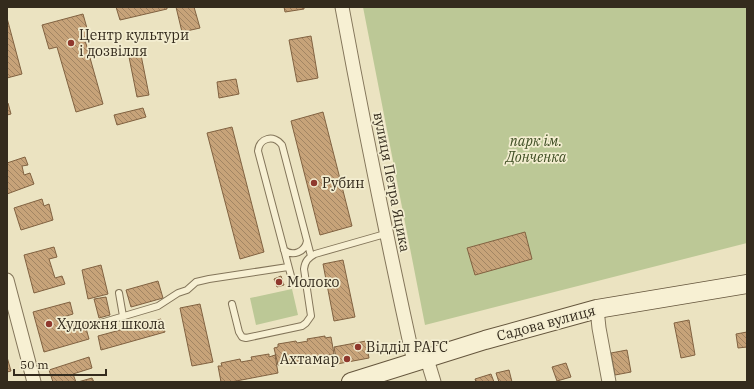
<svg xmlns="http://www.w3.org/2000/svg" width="754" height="389" font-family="'IBM Plex Serif',serif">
  <defs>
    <pattern id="building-back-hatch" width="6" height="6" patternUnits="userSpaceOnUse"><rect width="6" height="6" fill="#c7a379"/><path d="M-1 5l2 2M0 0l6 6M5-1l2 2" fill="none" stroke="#a28563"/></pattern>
  </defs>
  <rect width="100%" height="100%" fill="#ebe3c1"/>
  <path fill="#bcc896" d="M363,7h384v236l-322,82z
    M292,289l6,26 -42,10 -6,-27z"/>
  <path fill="url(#building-back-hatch)" stroke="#816241" d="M116,7h51v2l-47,11z
    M176,7h18l6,21 -18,4z
    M284,7h20v2l-19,3z
    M83,14l7,25 -5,1 18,64 -27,8 -19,-65 -8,2 -7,-24z
    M7,18l15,56 -15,4z
    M311,36l7,42 -21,4 -8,-42z
    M141,55l8,40 -12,2 -8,-40z
    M236,79l3,15 -20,4 -2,-16z
    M7,103h1l3,11 -4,1z
    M143,108l3,9 -29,8 -3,-10z
    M323,112l29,114 -32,9 -29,-114z
    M232,127l32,125 -24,7 -33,-126z
    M25,157l3,8 -6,1 2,9 6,-2 4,11 -27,10v-31z
    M42,199l2,7 5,-2 4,16 -32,10 -7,-22z
    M525,232l7,27 -57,16 -8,-27z
    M54,247l3,10 -8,2 6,19 7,-2 3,8 -31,9 -10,-38z
    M343,260l12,57 -21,4 -11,-57z
    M101,265l7,29 -20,5 -6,-29z
    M281,276l3,9 -7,2 -3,-8z
    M158,281l5,17 -32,9 -5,-17z
    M106,297l4,18 -11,3 -5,-19z
    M70,302l3,12 -13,4 2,9 22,-6 5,18 -45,13 -11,-40z
    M200,304l13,58 -21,4 -12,-58z
    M161,319l4,13 -64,18 -3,-14z
    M689,320l6,35 -14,3 -7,-35z
    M747,332v15l-9,1 -2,-14z
    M325,336v2l6,-1 3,17 -56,11 -4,-17 4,-1v-3l18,-3 1,2 11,-2 -1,-2z
    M366,341l3,17 -32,6 -3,-17z
    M627,350l4,22 -16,3 -4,-22z
    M269,354v3l6,-2 3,18 -47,9h-10l-3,-16h4l-1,-3 19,-4 1,3 11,-2 -1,-3z
    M7,357l4,14 -4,1z
    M89,357l3,11 -19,6 3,8h-23l-4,-12z
    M566,363l5,14 -14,4 -5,-14z
    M509,370l3,12h-13l-3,-9z
    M491,374l3,8h-18l-1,-3z
    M92,378l2,4h-16z"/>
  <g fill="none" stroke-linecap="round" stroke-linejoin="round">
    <g stroke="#83755a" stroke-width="8">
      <path id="service" d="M284,250c9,7 21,2 23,-9
        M291,276l-33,-125c1,-13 16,-17 24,-6l29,111
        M119,293l4,23
        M232,304l7,28 3,5 4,1 56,-12 4,-3 5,-7 -7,-47c1,-8 4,-11 11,-15l70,-20
        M94,325l64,-19 20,-13 9,-3 9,-8 13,-3 79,-12"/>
    </g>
    <g stroke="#83755a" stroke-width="15">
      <path id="minor" d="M342,7c22,119 46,237 72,355
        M7,280l27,102
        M597,309l2,19 10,54
        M427,359l7,23"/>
    </g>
    <g stroke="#65563d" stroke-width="20">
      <path id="secondary" d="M351,382l134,-42 112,-31 150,-25"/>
    </g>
    <use href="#service" stroke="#f7f0d3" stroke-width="6"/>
    <use href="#minor" stroke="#f7f0d3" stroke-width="13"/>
    <use href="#secondary" stroke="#f7f0d3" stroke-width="18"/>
  </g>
  <g fill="#8f382d" stroke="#f3edd0" stroke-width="1.5">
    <circle cx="71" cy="43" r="4"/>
    <circle cx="314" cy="183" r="4"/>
    <circle cx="279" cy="282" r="4"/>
    <circle cx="49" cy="324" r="4"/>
    <circle cx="358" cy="347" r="4"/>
    <circle cx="347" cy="359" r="4"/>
  </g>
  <g text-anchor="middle" stroke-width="3.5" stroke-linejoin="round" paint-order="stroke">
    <g font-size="14" fill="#342b1d" stroke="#f3edd0" text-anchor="start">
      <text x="79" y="40">Центр культури<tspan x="79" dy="16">і дозвілля</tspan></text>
      <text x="322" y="188">Рубин</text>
      <text x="287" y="287">Молоко</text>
      <text x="57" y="329">Художня школа</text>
      <text x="366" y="352">Відділ РАГС</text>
      <text x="339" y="364" text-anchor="end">Ахтамар</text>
    </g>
    <g font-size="14" font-style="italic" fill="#404f25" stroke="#f3edd0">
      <text x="536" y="146">парк ім.<tspan x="536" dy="16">Донченка</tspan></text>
    </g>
    <g font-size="14" fill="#342b1d" stroke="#f3edd0">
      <text transform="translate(392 182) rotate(79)" y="5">вулиця Петра Яцика</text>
      <text transform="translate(546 323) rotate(-15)" y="5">Садова вулиця</text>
    </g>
  </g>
  <rect width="754" height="389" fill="none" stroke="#342b1d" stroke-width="16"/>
  <path d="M14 369v6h92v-6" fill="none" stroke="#342b1d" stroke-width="2"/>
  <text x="20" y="369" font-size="12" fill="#342b1d" stroke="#f3edd0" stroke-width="3" paint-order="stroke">50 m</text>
</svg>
